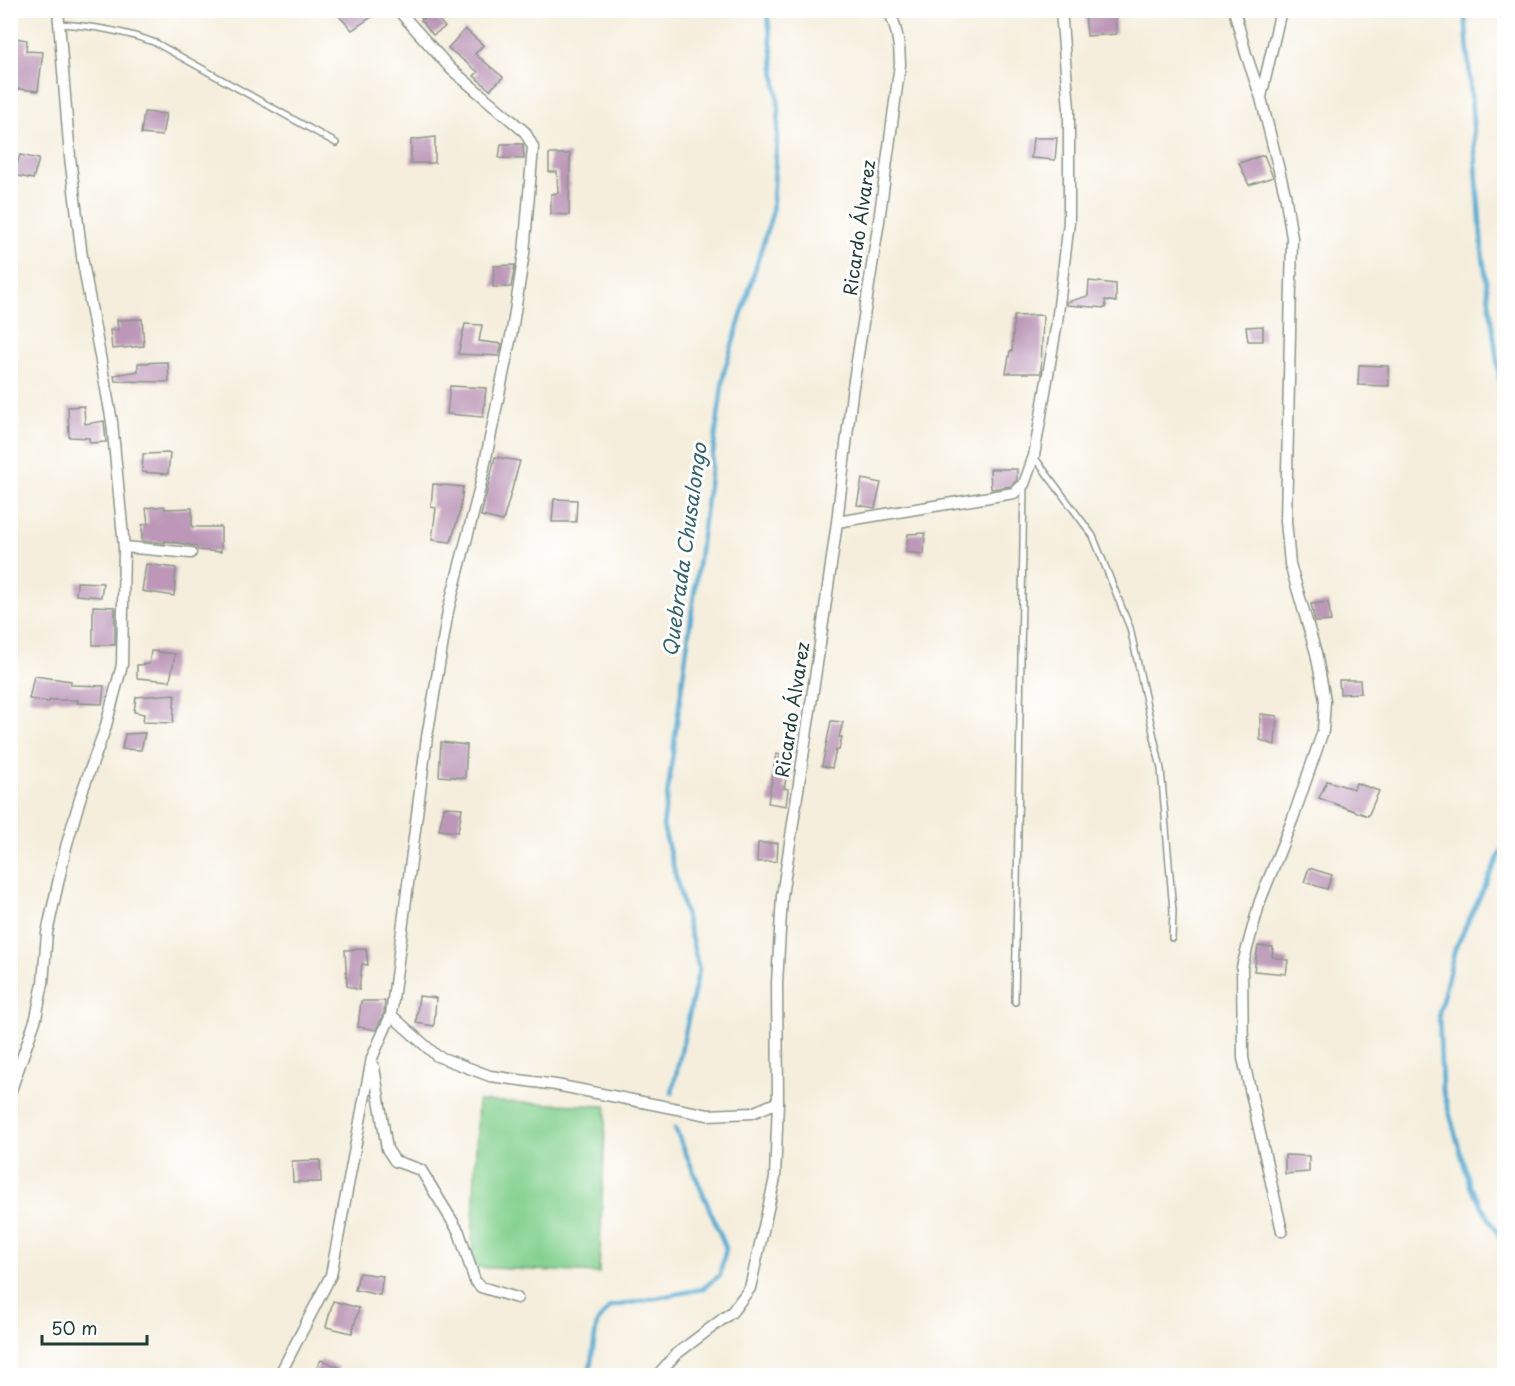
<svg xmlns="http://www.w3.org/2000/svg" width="1515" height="1386" font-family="'Playpen Sans',sans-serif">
  <rect width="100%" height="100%" fill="#fff"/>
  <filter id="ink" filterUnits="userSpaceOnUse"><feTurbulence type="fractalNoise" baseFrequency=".0167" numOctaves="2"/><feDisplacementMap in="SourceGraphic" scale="12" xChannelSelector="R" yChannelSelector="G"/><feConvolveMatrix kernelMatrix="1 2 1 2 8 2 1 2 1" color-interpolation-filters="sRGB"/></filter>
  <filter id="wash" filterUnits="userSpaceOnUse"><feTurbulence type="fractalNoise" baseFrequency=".008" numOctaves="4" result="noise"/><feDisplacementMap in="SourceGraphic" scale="24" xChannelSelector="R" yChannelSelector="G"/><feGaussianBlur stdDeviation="1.35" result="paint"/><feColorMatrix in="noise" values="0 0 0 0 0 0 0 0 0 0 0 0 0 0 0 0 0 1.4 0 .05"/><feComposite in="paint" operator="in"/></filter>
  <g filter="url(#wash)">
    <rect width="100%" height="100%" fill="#f5eedc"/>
    <path fill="#84d18f" stroke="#528762" stroke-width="1.5" d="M478,1101l128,5 -7,167 -128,-6z"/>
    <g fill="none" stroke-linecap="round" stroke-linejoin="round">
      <path stroke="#57acd3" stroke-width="4.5" d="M1465,10l17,240 22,160
        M1504,846l-49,103 -16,64 3,74 28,99 34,58
        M672,1093l27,-124 -36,-143 61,-454 48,-158 7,-105 -12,-99
        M589,1376l8,-53 13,-16 92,-18 18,-14 6,-27 -51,-120"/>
    </g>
    <g id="blocks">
      <path fill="#bc97b8" d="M346,10h36l-30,20 -14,-15z
        M433,10h15l-9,10 6,7 -12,8 -12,-15z
        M1085,10h30l1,24 -29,2z
        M465,29l18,16 -8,9 28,23 -13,13 -16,-14 4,-4 -30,-24z
        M16,38l11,2 -1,11 17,1 -5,39 -28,-3 6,-25h-4z
        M144,112l22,2 -4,22 -21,-2z
        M435,137v26h-24v-23z
        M1033,138h24l-2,22 -24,-2z
        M501,144h22l1,15 -25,-1z
        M549,154h21l-1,61 -18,-1v-20l7,-1 -1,-21h-8z
        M20,155l19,4 -6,20 -19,-4z
        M1264,155l9,22 -24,8 -10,-22z
        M515,265l-4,22h-18l1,-21z
        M1089,281l27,3v18l-11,-2 1,8 -39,-3v-3l21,-6z
        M1043,315l-2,58h-35l4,-22h2l2,-35z
        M142,319l2,27 -32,3 -2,-19h8l-1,-10z
        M465,324l17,1 -3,16 23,3 -3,12 -41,-2z
        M1263,326v15h-15l-2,-14z
        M168,362l1,20 -54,-1 -1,-6 24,-4v-8z
        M1359,365l29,1 1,20 -31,-1z
        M450,386l36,2 -3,29 -36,-3z
        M84,406l1,18 19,-3 2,21 -16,1 -1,-5 -20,-1 -1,-30z
        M170,453l-2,21 -26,-2 1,-18z
        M495,457l25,4 -17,60 -22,-5z
        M990,469h27v11l-6,6 -20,3z
        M862,479l19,4 -6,25 -18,-3z
        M433,484l30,3 -3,24 -9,31 -19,-2 4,-32 -5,-1z
        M554,499l23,1 -1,22h-24z
        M164,506l1,3 27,-1v19h29v25l-23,-2 -2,-4 -31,-5v2l-23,-2v-16l6,-1 -2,-16z
        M925,533l-1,21 -18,-2 2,-18z
        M146,564l30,4 -2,28 -32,-5z
        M77,582l26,1 -2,14 -25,-2z
        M1328,602l3,19 -16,1 -4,-18z
        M93,606l22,1v38h-22z
        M151,651l24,3 -5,27 -33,-3v-13l12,-1z
        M34,676l37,5v4l33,1 -2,18 -25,-1 1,-3h-28l-1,2 -20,-3z
        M1339,680h21l1,13 -21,1z
        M175,694l-2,29 -30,-1 1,-8 -10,-2 2,-15z
        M1260,714l17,2 -2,29 -15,-5z
        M831,721l12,1 -4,15h3l-3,13h-3l-4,18 -10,-2z
        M145,733l-4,17 -19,-1 3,-15z
        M441,742l26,3 -2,33 -26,-2z
        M776,754l15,3 -7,31 4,1 -2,17 -18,-3z
        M1327,781l27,8 2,-6 23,8 -11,25 -49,-18z
        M444,807l18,1 -4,24 -19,-2z
        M758,843h20l-1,18 -20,1z
        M1309,868l23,7 -5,14 -23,-7z
        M1258,946l15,1 -1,10 16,3 -2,14 -32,-3z
        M366,949l2,16 -6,-1 -3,26 -12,-4 -2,-36z
        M419,996l17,2 -2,28 -18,-3z
        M361,1001h24l-1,12 -8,17 -18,-3z
        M1285,1155l24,1v16l-24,2z
        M320,1160l1,22h-28l-1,-21z
        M359,1273l24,3 -3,19 -25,-5z
        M333,1301l26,7 -7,25 -26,-6z
        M321,1360l18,7 -4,9h-23z"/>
    </g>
  </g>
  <g filter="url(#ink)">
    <use href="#blocks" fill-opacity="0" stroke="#8a9688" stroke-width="1.5"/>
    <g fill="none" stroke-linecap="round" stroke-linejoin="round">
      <g stroke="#8a9688" stroke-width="8">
        <path id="service" d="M60,24c34,2 64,7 96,19l180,100
          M1035,458l58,78 37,92 31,141 12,142 -1,27
          M1015,1002l9,-517"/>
      </g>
      <g stroke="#8a9688" stroke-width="13">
        <path id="minor" d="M1234,10l12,44 15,44 24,96 7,44 -6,283 4,43 26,89 9,47 -2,31 -30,87 -33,83 -18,66 1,91 39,173
          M1261,97l20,-87
          M837,522l177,-29 10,-9 10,-28 23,-134 12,-100v-113l-8,-99
          M124,547l67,6
          M391,1015l46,41 53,20 66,9 152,30 44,-2 26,-11
          M374,1067l13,82 8,12 26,9 38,62 16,49 6,6 36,11
          M10,1093l26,-75 7,-35 4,-50 19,-86 16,-55 23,-63 17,-64 2,-118 -12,-125 -30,-165 -12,-100 -12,-147
          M279,1376l52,-101 41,-217 19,-43 36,-278 21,-126 32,-124 32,-156 12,-78 9,-106 -8,-15 -74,-63 -53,-59
          M657,1376l18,-21 57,-43 18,-24 25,-110 3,-76 -1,-119 5,-87 38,-252 17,-122 15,-129 27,-172 21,-157c0,-20 -3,-36 -11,-54"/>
      </g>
      <use href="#service" stroke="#fff" stroke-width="5"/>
      <use href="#minor" stroke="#fff" stroke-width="10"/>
    </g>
  </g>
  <g text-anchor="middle" stroke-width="6" stroke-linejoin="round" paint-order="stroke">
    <g font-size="18" fill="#1f3d34" stroke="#fff">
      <text transform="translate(860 228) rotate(-82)" y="6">Ricardo Álvarez</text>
      <text transform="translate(793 710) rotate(-81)" y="6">Ricardo Álvarez</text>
    </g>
    <g font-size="20" font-style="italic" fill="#33646c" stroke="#fff">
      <text transform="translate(685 550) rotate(-82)" y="7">Quebrada Chusalongo</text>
    </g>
  </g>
  <rect width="1515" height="1386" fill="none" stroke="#fff" stroke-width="36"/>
  <path d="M42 1335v9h105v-9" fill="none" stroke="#1f3d34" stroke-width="3"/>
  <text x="51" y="1335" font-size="18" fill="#1f3d34" stroke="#ffffff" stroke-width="4.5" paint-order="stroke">50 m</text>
</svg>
